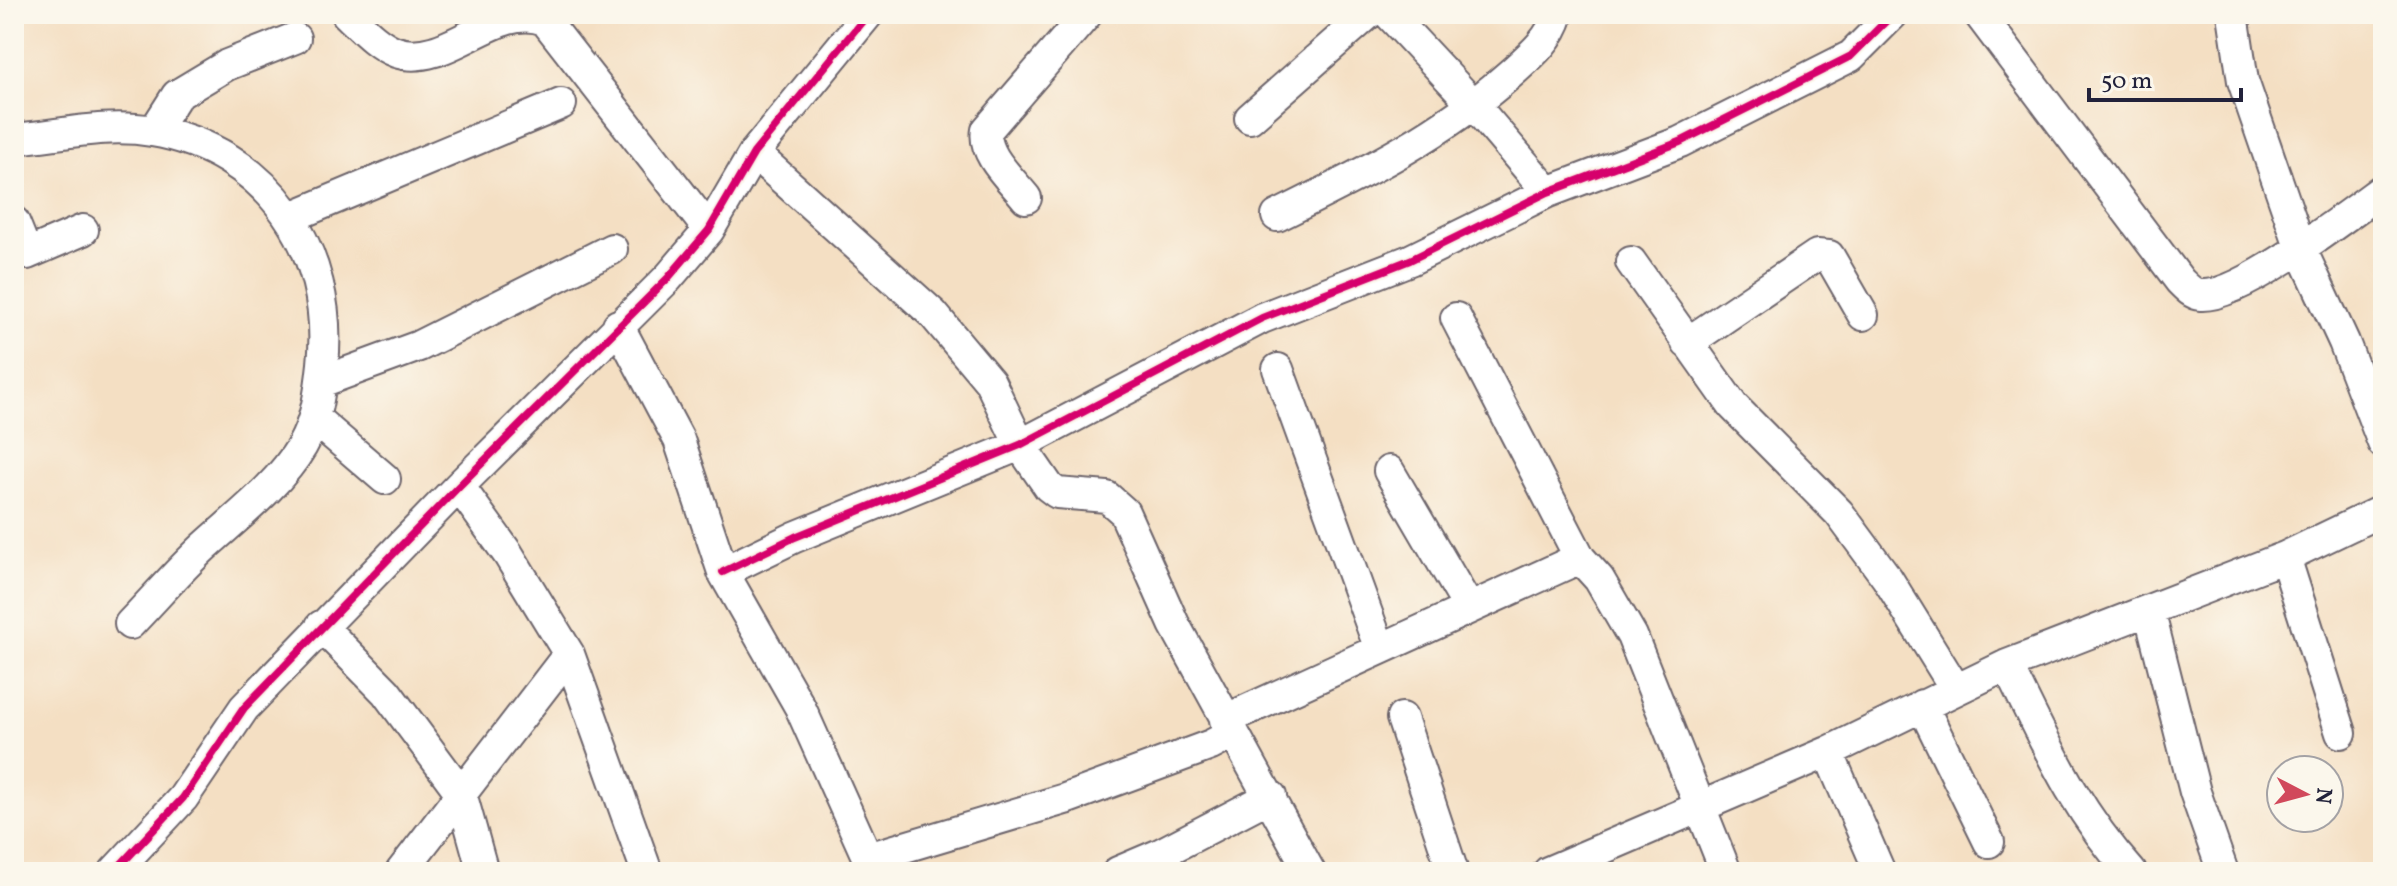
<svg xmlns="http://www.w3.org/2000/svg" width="2397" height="886" font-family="Vollkorn,serif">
  <rect width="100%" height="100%" fill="#fbf7ec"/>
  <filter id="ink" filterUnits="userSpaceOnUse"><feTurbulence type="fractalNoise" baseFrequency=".0125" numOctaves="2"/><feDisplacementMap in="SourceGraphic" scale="16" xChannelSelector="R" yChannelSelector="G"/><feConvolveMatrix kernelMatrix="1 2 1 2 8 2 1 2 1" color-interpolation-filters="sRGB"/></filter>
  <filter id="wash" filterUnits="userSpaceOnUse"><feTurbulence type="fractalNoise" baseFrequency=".006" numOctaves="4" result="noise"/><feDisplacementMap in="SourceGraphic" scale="32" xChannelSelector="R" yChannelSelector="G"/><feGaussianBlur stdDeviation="1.8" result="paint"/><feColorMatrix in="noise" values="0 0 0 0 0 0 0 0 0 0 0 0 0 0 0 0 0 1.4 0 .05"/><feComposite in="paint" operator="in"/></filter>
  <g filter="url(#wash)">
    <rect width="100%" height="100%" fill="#f4dfc3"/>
  </g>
  <g filter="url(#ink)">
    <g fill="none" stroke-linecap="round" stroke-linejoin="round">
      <g stroke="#6c646b" stroke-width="34">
        <path id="minor" d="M347,14c14,13 30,31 49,38 51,17 100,-52 149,-32l164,210
          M1389,14l85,91 74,87
          M1979,14l201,267c6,6 12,13 21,14 39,3 148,-81 182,-106
          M2233,14l10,67 58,168 43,93 39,101
          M1250,118l118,-104
          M154,131l23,-36 50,-30 68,-27
          M14,139c47,-4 91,-16 138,-8 116,19 183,120 171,233 -3,28 -7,58 -21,82 -23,39 -64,70 -97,100 -26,24 -50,52 -75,78
          M754,153l179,161 57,68 30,63 29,42 8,6 50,4 17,15 50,112 136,248
          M1026,198c-15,-19 -44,-44 -39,-68l100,-116
          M1277,216c83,-41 162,-79 232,-141 20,-18 41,-34 49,-61
          M291,217l270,-113
          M14,222l13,32 56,-24
          M1631,262l102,144 106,107 48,65 68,110
          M1456,318l124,240 19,21 33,57 94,236
          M618,325l61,115 44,132 77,135 74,165
          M1687,343l130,-88 12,1 34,59
          M1278,369l102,280
          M321,382l98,-36 193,-97
          M314,418l71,61
          M1389,471l80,137
          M459,486l49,68 61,100 78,218
          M2285,557l56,176
          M723,572l72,-35 225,-92 242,-127 148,-58 138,-68 132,-50 171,-86 42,-42
          M2149,610l46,182 28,80
          M321,626l65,66 75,101 22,79
          M2007,665c38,76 66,143 124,207
          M1922,705l67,137
          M1402,718l51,154
          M1225,720l355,-162
          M1828,752l52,120
          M868,858l197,-59 146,-54 23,-12
          M114,872l69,-74 61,-90 215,-222 209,-208 41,-48 45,-77 114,-139
          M401,872l168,-218
          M1118,872l40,-17 113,-59
          M1548,872l280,-120 179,-87 278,-108 98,-47"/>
      </g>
      <use href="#minor" stroke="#fff" stroke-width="30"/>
      <g stroke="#fbf7ec" stroke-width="13">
        <path id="cycleway" d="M723,572l72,-35 225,-92 242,-127 148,-58 138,-68 132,-50 171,-86 42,-42
          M114,872l69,-74 61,-90 215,-222 209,-208 41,-48 45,-77 114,-139"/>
      </g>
      <use href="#cycleway" stroke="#d6006c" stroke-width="8"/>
    </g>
  </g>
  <rect width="2397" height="886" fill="none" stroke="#fbf7ec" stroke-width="48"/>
  <g transform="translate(2305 794) rotate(96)"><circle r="38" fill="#fbf7ec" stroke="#a4a2a5" stroke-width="2"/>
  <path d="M0-6L14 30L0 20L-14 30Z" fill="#d1495b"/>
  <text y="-12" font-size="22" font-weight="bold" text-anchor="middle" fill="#22223b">N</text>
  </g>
  <path d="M2089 88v12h152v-12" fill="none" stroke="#22223b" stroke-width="4"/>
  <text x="2101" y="88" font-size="24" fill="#22223b" stroke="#fbf7ec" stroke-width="6" paint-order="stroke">50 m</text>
</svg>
